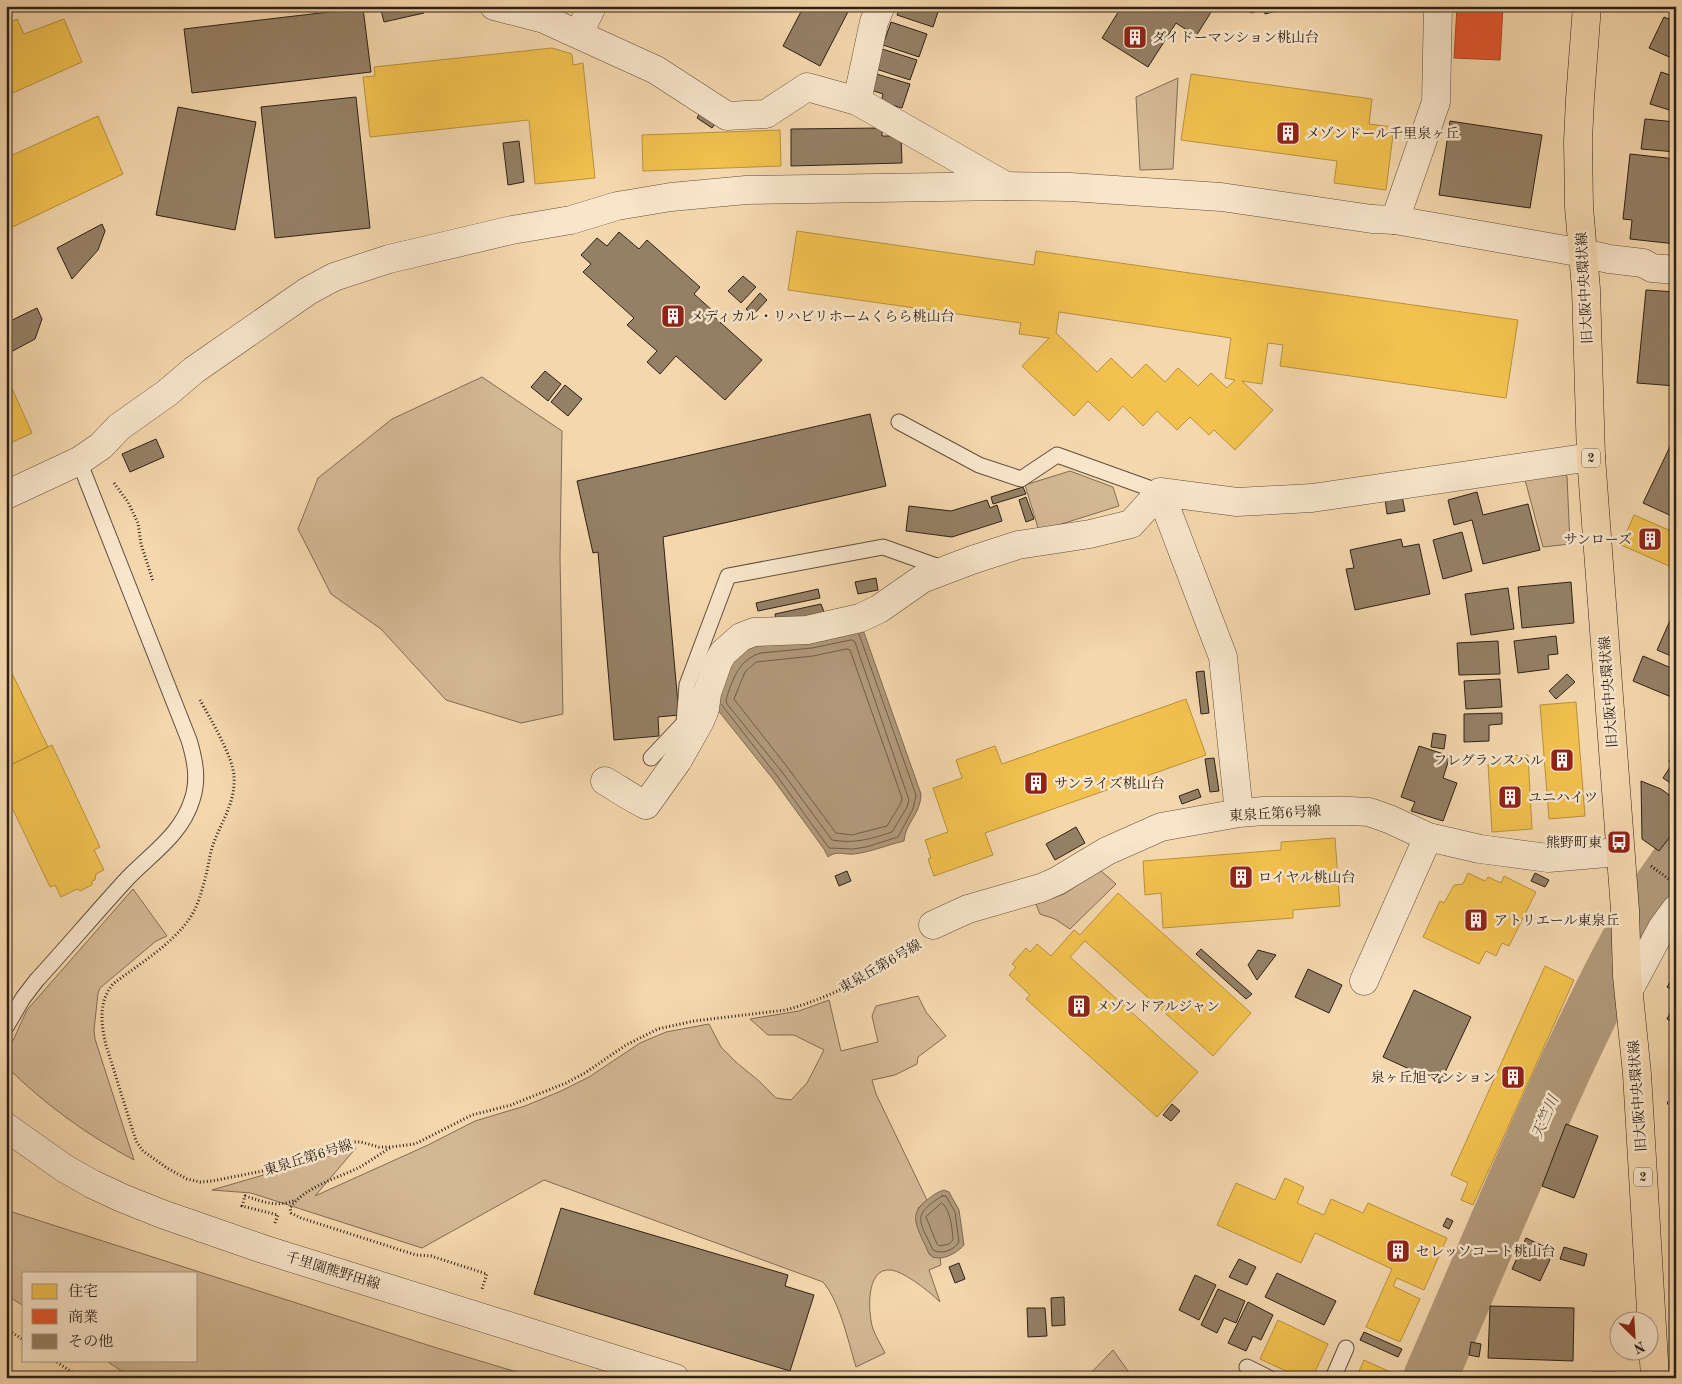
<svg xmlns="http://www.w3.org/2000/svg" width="1682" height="1384" font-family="'Old Standard TT','Noto Serif JP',serif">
  <rect width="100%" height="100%" fill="#f5d7ad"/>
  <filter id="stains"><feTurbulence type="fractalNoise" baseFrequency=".004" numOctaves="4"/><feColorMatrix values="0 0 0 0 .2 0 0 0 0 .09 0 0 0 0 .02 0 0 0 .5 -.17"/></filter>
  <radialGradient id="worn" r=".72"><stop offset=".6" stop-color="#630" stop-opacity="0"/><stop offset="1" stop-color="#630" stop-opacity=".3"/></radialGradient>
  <path fill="#d3b894" stroke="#806c56" d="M1178,78l-5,91 -33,1 -4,-73z
    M482,377l80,54 -2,127 3,156 -42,9 -75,-23 -65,-71 -50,-35 -33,-65 20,-51 74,-59z
    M1558,470l9,6 3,68 -27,3 -19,-71z
    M1070,471l43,16 6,19 -80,25 -14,-46z
    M1100,870l16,14 -46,45 -15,-10 -15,-5 -4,-10 28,-10z
    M133,889l34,47 -11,5 -56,47 -2,5 -4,37 1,9 39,121c-47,-25 -90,-56 -128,-94l4,-19 17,-37z
    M918,996l8,16 20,24 -28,21 -1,7 -22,11 -23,5 4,14 51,106 -9,8 -2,14 13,32 4,3h7l1,8 -12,5 11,32c-10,-10 -35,-30 -49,-32 -26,-3 -23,44 -18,59 3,8 8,16 12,24l-29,14c-8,-26 -16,-65 -33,-85l-279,-102 -122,68 -171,-55 -39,-3 144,-42 -41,48 113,-51 47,-24 50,-15 36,-15 28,-14 51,-34 26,-11 43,-8 12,23 16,16 22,18 17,17 15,2 16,-17 17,-33 -30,-15h-26l-18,-16 49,-8 30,-11 12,51 37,-9 -6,-26 4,-10z
    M6,1210l434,139 97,29h-405l-27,-18h91v-87h-172v33l-18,-11z
    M1113,1350l20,28h-47z"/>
  <path fill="#b1997a" stroke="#7c6953" d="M862,627l59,167c0,20 -16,29 -17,47 -17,4 -33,11 -50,13 -10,1 -18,-4 -26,3l-4,-8 -51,-70 -56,-70 8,-38 23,-26z
    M944,1190l5,2 10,18 5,35c-6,7 -20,16 -31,12 -5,-2 -7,-12 -10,-16 -8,-19 -13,-27 4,-41 5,-4 10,-8 17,-10z"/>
  <path fill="#f2c14e" stroke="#b7913e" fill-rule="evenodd" d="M17,19l7,15 40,-15 18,43 -76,34v-72z
    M552,48l20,6 1,11 10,-2 12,115 -60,6 -6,-64 -159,17 -7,-60 12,-1 -1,-9z
    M1191,74l181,25 -3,25 25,3 -8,63 -52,-7 3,-22 -156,-21z
    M98,116l25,58 -117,56v-72z
    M780,130l1,36 -138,5 -1,-36z
    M797,231l237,34 2,-14 482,69 -12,78 -226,-32 3,-21 -15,-2 -6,41 -20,-3 31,29 -38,40 -21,-20 -5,5 -19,-18 -13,13 -20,-19 -14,15 -20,-20 -14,15 -21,-20 -14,15 -52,-50 27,-28 -30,-4 2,-11 -233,-33zM1059,312l172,26 -6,40 10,2 -8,8 -16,-15 -13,13 -20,-18 -13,14 -19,-18 -14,14 -21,-20 -14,14 -41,-39z
    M6,375l26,58 -26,12z
    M1634,515l42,18v36l-55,-24z
    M6,661l42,86 -42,20z
    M1186,699l20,56 -221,78 8,22 -59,21 -6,-17 3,-1 -6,-18 23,-8 -15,-44 29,-10 -6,-18 39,-14 7,18z
    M1576,702l9,114 -36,3 -9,-114z
    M52,745l48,102 -6,3 10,20 -8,4 -1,6 -3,1v4l-12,6 -3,-2 -16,8 -6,-12 -5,2 -44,-92v-28z
    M1528,755l4,74 -40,3 -4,-68 19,-1v-7z
    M1335,838l5,68 -47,4v8l-130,10 -2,-35 -16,2 -2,-34 138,-11v-8z
    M1468,873l17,8 3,-4 13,6 3,-7 32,16 -27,54 -7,-3 -6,13 -10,-5 -7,13 -56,-27 17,-36 4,2 10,-18 9,-1z
    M1118,893l133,120 -38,43 -128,-115 -15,16 128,115 -41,45 -131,-118 4,-4 -21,-20 7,-8 -4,-3 14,-16 4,4 7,-8 14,12 23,-26 6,5z
    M1545,966l29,14 -101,225 -12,-5 7,-17 -17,-8z
    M1285,1178l19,9 -7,16 27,12 7,-16 32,14 5,-10 79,35 -23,52 -27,-12 -4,8 27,13 -20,43 -34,-15 26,-58 -77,-36 -14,30 -84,-38 19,-42 39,17z
    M1278,1320l50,24 -16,34h-11l-41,-19z
    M1364,1360l31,14 -2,4h-37z"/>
  <path fill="#e4572e" stroke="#ad4727" d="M1457,6h46l-3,54 -46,-2z"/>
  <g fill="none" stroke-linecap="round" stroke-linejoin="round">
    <path stroke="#6e5d49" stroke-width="1" d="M852,640l3,2 54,158 -2,7 -15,25c-21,7 -38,12 -60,8l-50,-68 -55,-68 -1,-4c6,-20 13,-41 35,-47l51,-5z
      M847,649l3,1 52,148 -1,5 -14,23 -35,9 -16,-2 -48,-65 -54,-69 11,-27 11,-10 57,-6z
      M721,704l56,72 52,72 24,1 13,-2 32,-10 15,-28 3,-14 -57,-161
      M942,1196h4l9,16 4,30c-5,8 -17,13 -26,8 -13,-29 -23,-34 9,-54z
      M942,1203c9,8 10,25 11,37l-4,4 -9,2 -3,-2 -11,-27z"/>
    <path stroke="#b1997a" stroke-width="54" d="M1430,1378c45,-103 88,-208 135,-310 33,-70 65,-140 111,-203"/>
  </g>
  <path fill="#958065" stroke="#2c2118" d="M380,6h42l2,7 -40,9z
    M433,6h9l1,4 -9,2z
    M804,6h47l-31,60 -37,-20z
    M900,6h40l-7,21 -36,-12z
    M1122,6h93l-19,30 -20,-13 -28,44 -46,-29z
    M1238,6h50v2l-23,6 -1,-5 -13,4 -1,-4 -11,3z
    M1661,6h15v7z
    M363,8l8,64 -179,21 -8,-64z
    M1664,17l12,5v38l-27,-12z
    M891,22l36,12 -8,23 -36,-12z
    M876,47l41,13 -7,20 -34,-11z
    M1661,72l15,5v35l-26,-8z
    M873,73l37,11 -8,24 -21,-6 2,-8 -15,-5z
    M356,97l14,131 -95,10 -14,-131z
    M178,107l78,15 -21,108 -79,-15z
    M701,111l16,10 -5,7 -15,-10z
    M1645,119l31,3v30l-35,-3z
    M1450,121l92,14 -12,73 -91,-13z
    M882,128v8h19l1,27 -111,3v-37z
    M519,141l5,41 -16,3 -5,-42z
    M1630,154l46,5v85l-46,-5 2,-19 -9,-1z
    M102,224l3,7 -7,19 -26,29 -15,-31z
    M619,232l20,17 8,-9 53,47 -6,7 20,18 -3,2 51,46 -37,40 -49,-44 -16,18 -13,-12 10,-11 -30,-26 7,-7 -51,-46 8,-8 -10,-9 16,-17 10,8z
    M743,276l13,11 -15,16 -13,-12z
    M1646,290l30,2v94l-39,-3z
    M760,293l7,7 -14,15 -7,-6z
    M37,308l5,11 -7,20 -26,14 -3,-5v-25z
    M545,371l16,13 -13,17 -17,-14z
    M565,385l17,14 -14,17 -17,-14z
    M870,414l16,72 -223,51 16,178 -21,2 1,19 -45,4 -16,-188 -5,1 -16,-72z
    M1676,434v84l-33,-15z
    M156,439l8,18 -34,15 -8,-18z
    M1023,487l3,7 -33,10 -2,-7z
    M1477,492l6,23 45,-11 12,46 -57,14 -11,-44 -18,5 -6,-25z
    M1402,496l3,15 -18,3 -2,-15z
    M1026,497l8,22 -8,3 -7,-22z
    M987,500l3,8 7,-3 5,16 -50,16 -46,-6 3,-25 42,5z
    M1462,532l10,39 -29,8 -10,-39z
    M1401,539l2,8 16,-3 11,50 -75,16 -9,-41 8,-1 -4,-18z
    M876,578l2,12 -20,4 -3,-12z
    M1571,582l3,41 -52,5 -4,-41z
    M1508,588l6,41 -43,6 -6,-41z
    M818,589l2,9 -62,13 -2,-8z
    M821,604l3,8 -47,11 -2,-9z
    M1676,607v51l-19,-8z
    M1556,636l2,18 -10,1 1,14 -31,4 -4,-32z
    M1498,641l2,33 -41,1 -2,-32z
    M1643,656l33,14v29l-43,-18z
    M1204,671l5,42 -8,1 -5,-42z
    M1567,674l8,8 -19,17 -7,-8z
    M1500,679l2,28 -36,2 -2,-28z
    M1502,713v11l-13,1v16l-25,1v-28z
    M1433,733l13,2 -2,14 -13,-2z
    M1419,746l31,10 -7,22 14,5 -14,38 -32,-10 4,-9 -14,-5z
    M1676,751v36l-13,-9 9,-14 -3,-3z
    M1214,758l5,33 -9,1 -5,-33z
    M1641,781l20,8 15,11v29l-17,22 -17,-12z
    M1198,789l3,8 -19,7 -3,-8z
    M1076,827l9,16 -30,17 -9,-16z
    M847,871l4,10 -12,5 -4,-10z
    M1535,873l14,7 -4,7 -14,-6z
    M1201,949l51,45 -6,5 -50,-45z
    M1258,950l18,5 -19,25 -9,-15z
    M1308,969l34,16 -13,28 -34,-16z
    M1676,973v19l-9,-5z
    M1414,990l57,27 -31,66 -57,-26z
    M1676,1002v23l-9,-6z
    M1172,1104l8,7 -9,10 -8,-6z
    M1566,1124l32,12 -24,62 -32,-12z
    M561,1208l227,67 -3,11 29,9 -24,76 -256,-77z
    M1447,1218l6,3 -4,8 -6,-3z
    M1526,1238l28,13 -14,30 -28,-12z
    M1564,1247l23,7 -3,12 -24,-7z
    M1239,1259l17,8 -9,18 -18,-8z
    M959,1263l6,16 -10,4 -6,-16z
    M1277,1273l59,28 -12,24 -59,-28z
    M1195,1275l21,10 -17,35 -20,-10z
    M1218,1289l27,12 -9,22 -12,-5 -7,15 -16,-8z
    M1064,1297l1,28 -13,1 -1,-28z
    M1248,1302l25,13 -12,25 -8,-4 -7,15 -18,-8z
    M1490,1306l84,2 -1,53 -85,-3z
    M1027,1308h18l2,28 -19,1z
    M1364,1332l38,17 -4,8 -38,-17z
    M1471,1342l10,2 -2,13 -10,-2z
    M1592,1372h23v6h-23z"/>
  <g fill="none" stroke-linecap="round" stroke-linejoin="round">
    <g stroke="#5e4e3d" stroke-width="17">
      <path id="service" d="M899,422l80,43 42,14 36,-24 103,37
        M651,758l33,-35 3,-38 41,-109 155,-29 62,22
        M6,1027l17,-29 13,-17c30,-33 59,-67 89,-100 24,-26 56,-45 67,-81 7,-20 3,-40 -3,-60l-110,-279
        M1247,1367l22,11
        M1333,1378l13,-30"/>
    </g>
    <g stroke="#5e4e3d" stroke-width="29">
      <path id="minor" d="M494,6l50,13 112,51 71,46 39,-2 41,-27 50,14 149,85
        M579,34l13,-28
        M857,101l17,-79 7,-16
        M1395,220l41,-118 2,-96
        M1583,253l26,6 34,4 9,5 24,2
        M1160,492l77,10 75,-4 279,-41
        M605,781c14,8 26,17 41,24l32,-45 22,-39 5,-12 2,-16 11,-31 5,-9 18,-16 13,-5 53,-2 53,-12 19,-9 43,-30 50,-19 46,-15 72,-11 41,-10 29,-32 63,165 16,156
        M933,925l35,-16 73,-21 16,-7 50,-30 54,-24 78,-14 25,-2h86l19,1 20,7 39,18 52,12 68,9 71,-6
        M1364,981l64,-144
        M1629,990l33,-62 14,-19"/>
    </g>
    <g stroke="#5e4e3d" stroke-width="29">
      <path id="tertiary" d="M6,495l73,-34 22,-15 18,-19 48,-34 27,-23 114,-79 26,-14 55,-18 123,-29 59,-10 46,-14 54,-9 75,-7 260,-4 64,1 151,10 151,22 23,1 188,33
        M6,1127l58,41 28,16 30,14 40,16 101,35 412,129"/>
    </g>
    <g stroke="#2c2118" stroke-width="29">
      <path id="primary" d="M1587,6l-7,93 -2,42 1,66 7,82 5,168 34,453 2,66 10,98 18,304"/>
    </g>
    <path stroke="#2c2118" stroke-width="3" stroke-dasharray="1 2.5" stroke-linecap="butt" d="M114,483l14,19 10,21 3,21 12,37
      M200,700c10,18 33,57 34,76 2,26 -13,46 -21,69 -3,8 -4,17 -6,26 -3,12 -6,24 -11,36 -14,32 -56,56 -83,77 -15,18 -12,40 -7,61l30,96 7,10 24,17 20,11 13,3 12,-1 61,-12 42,-13 31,-14h15l18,5h11l25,-3 57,-29 39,-10 55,-22 19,-10 41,-28 32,-16 36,-8 92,-11c46,-13 89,-36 129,-63
      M1651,866l19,14
      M1667,1103h9
      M390,1148c-10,6 -20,13 -30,19 -24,12 -54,19 -70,41l1,5 10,5 115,37 15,1 56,18 -5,15
      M275,1223l3,-8 -36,-9 3,-10c20,6 31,12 51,4
      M6,1329l18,11
      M54,1360l26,18"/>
    <use href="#service" stroke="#f8e5ca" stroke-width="15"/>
    <use href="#minor" stroke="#f8e5ca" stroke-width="28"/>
    <use href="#tertiary" stroke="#f8e5ca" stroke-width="28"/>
    <use href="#primary" stroke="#f5d7ad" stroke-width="28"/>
  </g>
  <defs>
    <g id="building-square" transform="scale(1.25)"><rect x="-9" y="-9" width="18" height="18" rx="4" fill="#8f2418" stroke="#f8e5ca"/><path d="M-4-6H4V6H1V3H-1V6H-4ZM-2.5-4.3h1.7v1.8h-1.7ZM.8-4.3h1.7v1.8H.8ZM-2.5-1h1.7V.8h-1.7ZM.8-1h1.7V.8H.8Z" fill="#fff"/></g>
    <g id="bus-square" transform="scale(1.25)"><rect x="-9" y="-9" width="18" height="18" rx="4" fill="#8f2418" stroke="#f8e5ca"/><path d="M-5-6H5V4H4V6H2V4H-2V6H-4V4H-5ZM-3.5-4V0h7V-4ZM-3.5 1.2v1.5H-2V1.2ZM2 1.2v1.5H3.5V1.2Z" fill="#fff"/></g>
  </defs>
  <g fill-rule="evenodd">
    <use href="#building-square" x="1135" y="37"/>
    <use href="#building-square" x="1288" y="133"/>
    <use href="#building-square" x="673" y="316"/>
    <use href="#building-square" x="1650" y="539"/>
    <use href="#building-square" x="1562" y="760"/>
    <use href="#building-square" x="1036" y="783"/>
    <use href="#building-square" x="1510" y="797"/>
    <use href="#bus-square" x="1619" y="842"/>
    <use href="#building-square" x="1241" y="877"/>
    <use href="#building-square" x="1476" y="920"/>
    <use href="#building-square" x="1079" y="1006"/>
    <use href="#building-square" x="1513" y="1077"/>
    <use href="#building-square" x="1398" y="1251"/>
  </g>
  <g text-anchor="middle" stroke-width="5" stroke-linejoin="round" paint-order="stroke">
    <g fill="#f8e5ca" stroke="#695c4d" stroke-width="1">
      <rect x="1582" y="448.5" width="18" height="19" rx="4"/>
      <rect x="1634" y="1167.5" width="18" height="19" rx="4"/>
    </g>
    <g font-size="12" font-weight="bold" fill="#2c2118">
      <text x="1591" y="462">2</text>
      <text x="1643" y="1181">2</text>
    </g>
    <g font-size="14" fill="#2c2118" stroke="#f8e5ca" text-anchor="start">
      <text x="1152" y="42">ダイドーマンション桃山台</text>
      <text x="1306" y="138">メゾンドール千里泉ヶ丘</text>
      <text x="690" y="321">メディカル・リハビリホームくらら桃山台</text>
      <text x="1632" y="544" text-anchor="end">サンローズ</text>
      <text x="1544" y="765" text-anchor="end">フレグランスハル</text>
      <text x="1054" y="788">サンライズ桃山台</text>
      <text x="1528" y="802">ユニハイツ</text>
      <text x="1602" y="847" text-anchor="end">熊野町東</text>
      <text x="1258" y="882">ロイヤル桃山台</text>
      <text x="1494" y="925">アトリエール東泉丘</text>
      <text x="1096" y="1011">メゾンドアルジャン</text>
      <text x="1496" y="1082" text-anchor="end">泉ヶ丘旭マンション</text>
      <text x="1416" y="1256">セレッソコート桃山台</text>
    </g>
    <g font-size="14" fill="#2c2118" stroke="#f8e5ca">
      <text transform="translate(1584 288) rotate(-93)" y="5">旧大阪中央環状線</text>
      <text transform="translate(1608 692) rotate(-94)" y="5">旧大阪中央環状線</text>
      <text transform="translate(1275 813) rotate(-3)" y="5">東泉丘第6号線</text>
      <text transform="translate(880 966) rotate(-30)" y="5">東泉丘第6号線</text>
      <text transform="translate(1637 1096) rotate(-94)" y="5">旧大阪中央環状線</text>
      <text transform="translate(308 1157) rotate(-17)" y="5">東泉丘第6号線</text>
      <text transform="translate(333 1270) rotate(17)" y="5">千里園熊野田線</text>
    </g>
    <g font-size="15" font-style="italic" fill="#5b4b3a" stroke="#f8e5ca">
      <text transform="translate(1545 1117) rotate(-66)" y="5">天竺川</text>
    </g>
  </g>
  <rect width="1682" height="1384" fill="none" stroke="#f5d7ad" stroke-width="25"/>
  <rect x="8" y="8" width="1667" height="1369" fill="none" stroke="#2c2118" stroke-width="2.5"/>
  <rect x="12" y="12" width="1657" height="1359" fill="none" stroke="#2c2118"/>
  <rect x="22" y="1272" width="175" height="90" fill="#f8e5ca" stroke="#a69783"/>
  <rect x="32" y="1284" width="25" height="15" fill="#f2c14e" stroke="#a69783"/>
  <text x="68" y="1296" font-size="15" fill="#2c2118">住宅</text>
  <rect x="32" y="1309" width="25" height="15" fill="#e4572e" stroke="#a69783"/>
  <text x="68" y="1322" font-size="15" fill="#2c2118">商業</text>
  <rect x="32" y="1334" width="25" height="15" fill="#958065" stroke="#a69783"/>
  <text x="68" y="1346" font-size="15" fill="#2c2118">その他</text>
  <g transform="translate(1634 1336) rotate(155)"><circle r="24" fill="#f8e5ca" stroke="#a69783"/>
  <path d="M0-4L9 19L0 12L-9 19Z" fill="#8f2418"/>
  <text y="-8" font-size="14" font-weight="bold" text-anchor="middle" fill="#2c2118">N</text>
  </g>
  <rect width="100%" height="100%" filter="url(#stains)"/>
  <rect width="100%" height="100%" fill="url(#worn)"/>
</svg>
